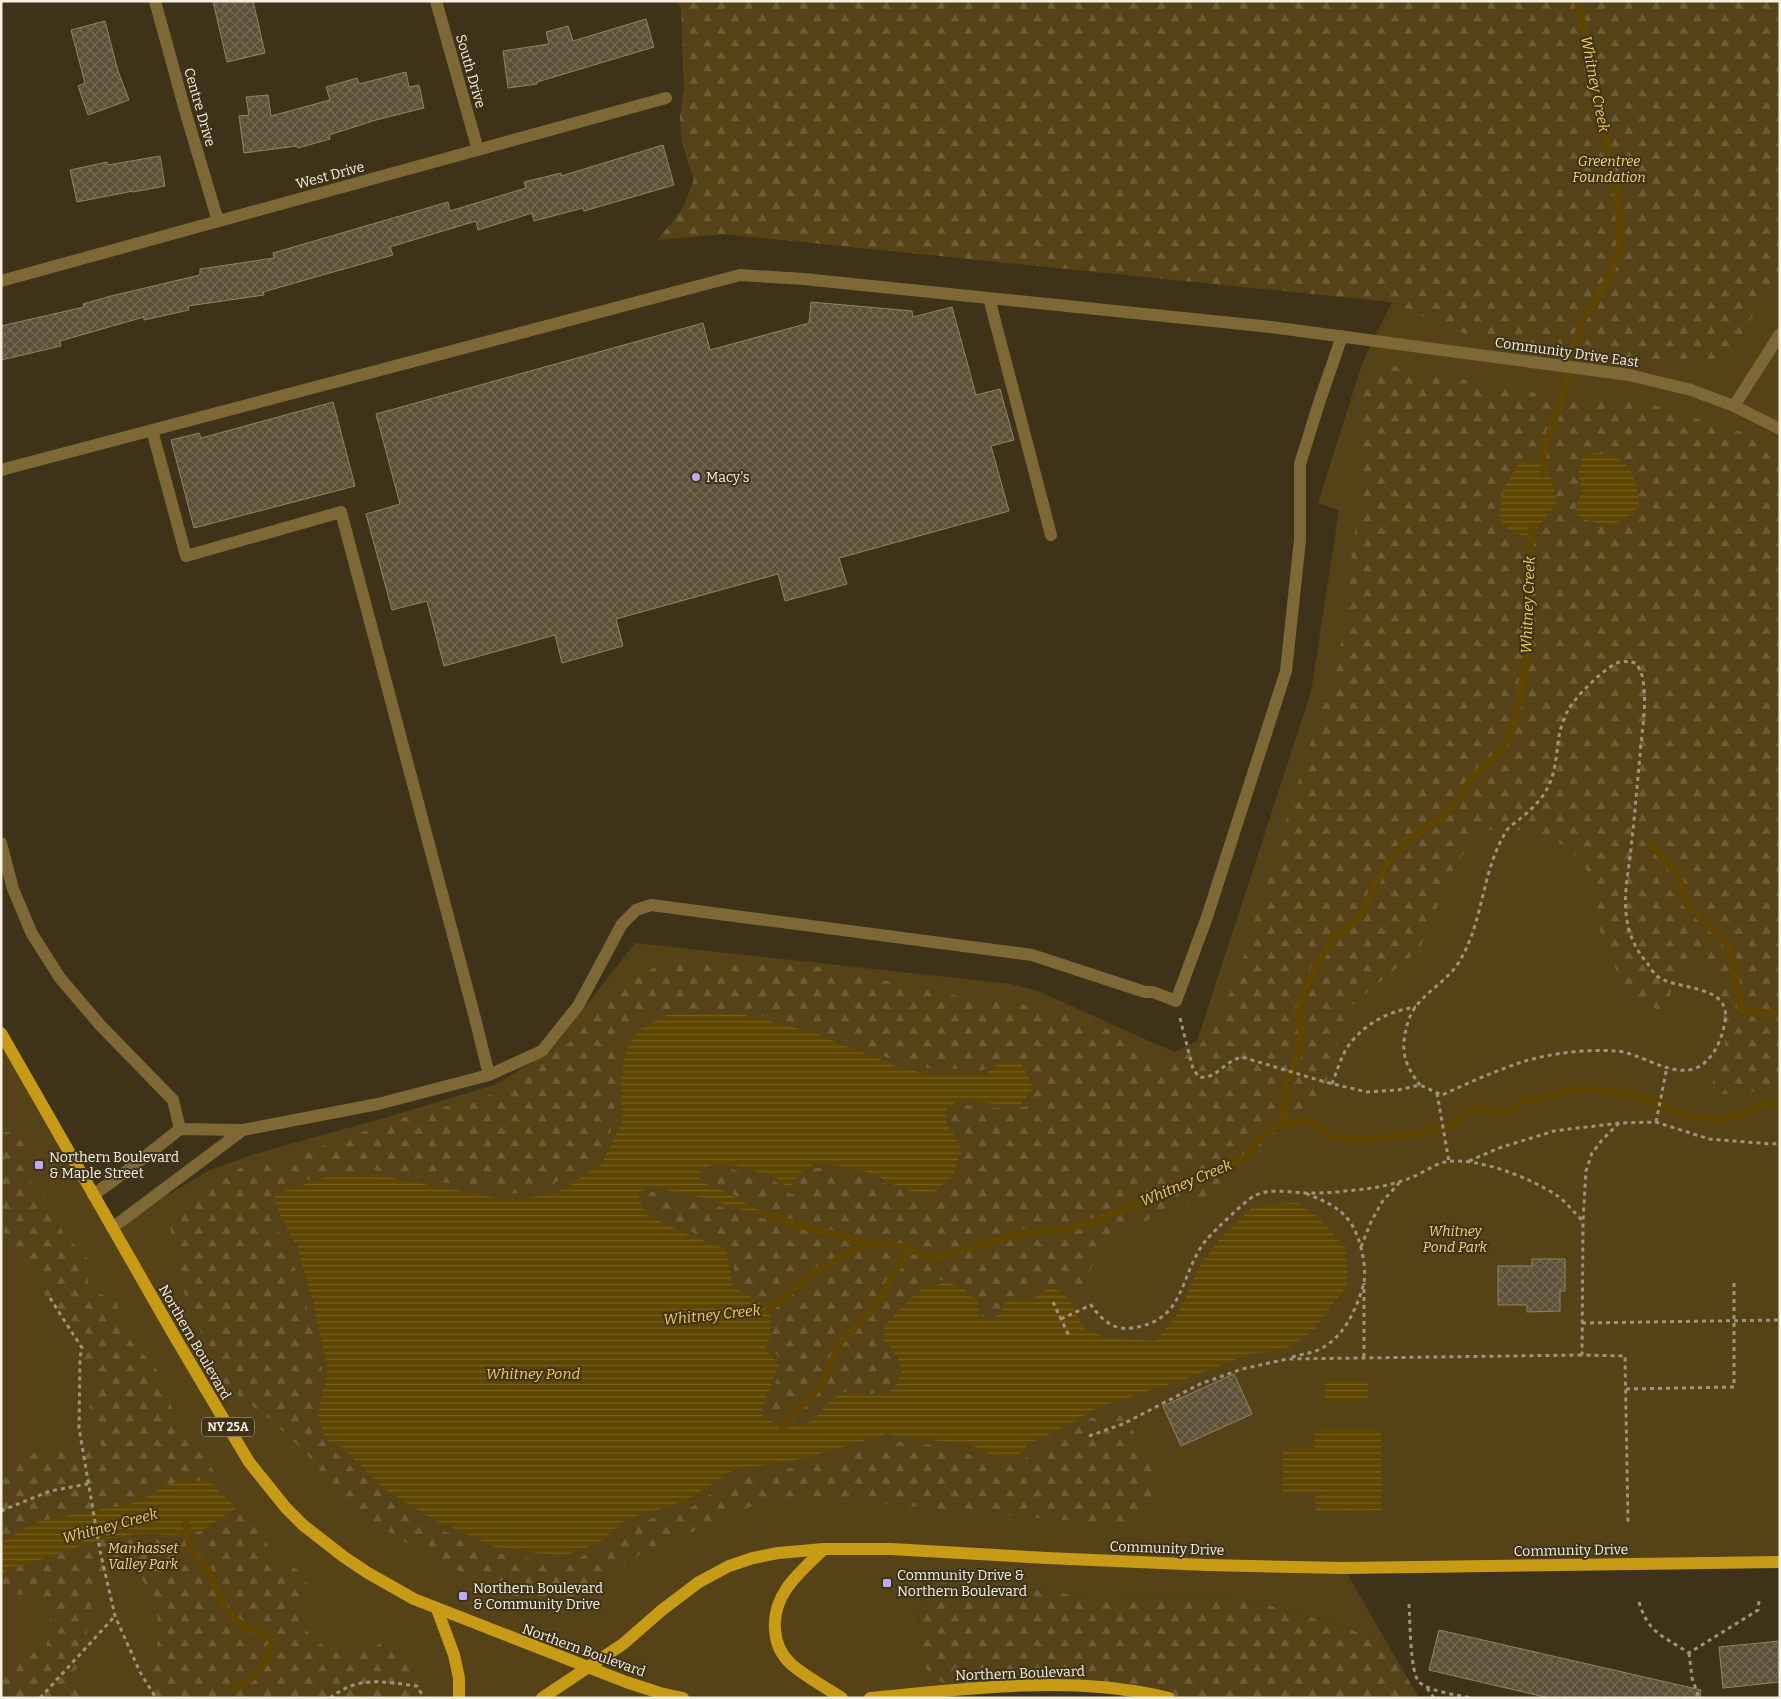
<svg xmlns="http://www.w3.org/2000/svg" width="1781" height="1699" font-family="Bitter,serif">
  <defs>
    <pattern id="forest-firs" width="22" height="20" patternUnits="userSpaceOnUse" patternTransform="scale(1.25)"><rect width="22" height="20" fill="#554317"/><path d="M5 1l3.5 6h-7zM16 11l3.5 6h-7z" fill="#6e5e38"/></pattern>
    <pattern id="water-rules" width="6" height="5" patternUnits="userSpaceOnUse" patternTransform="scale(1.25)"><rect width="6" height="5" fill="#5e4600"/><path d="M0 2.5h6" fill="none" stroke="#766125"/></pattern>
    <pattern id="building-cross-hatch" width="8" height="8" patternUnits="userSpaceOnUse" patternTransform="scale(1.25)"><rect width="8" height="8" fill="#5c5036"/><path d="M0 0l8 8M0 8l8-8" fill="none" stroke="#746a53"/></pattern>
  </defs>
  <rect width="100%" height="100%" fill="#3e3319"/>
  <path fill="#554317" d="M1780,1v1561l-436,6 50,87 -18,-15 -34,-14 -98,-28 -149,-1 -130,-15 -34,2 -9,15 -3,19 2,33 28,34 -79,13h-869v-660l111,190 98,-58 44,-16 130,-36 110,-33 56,-33 85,-109 376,41 27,7 136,61 23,-11 114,-349 28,-182 -21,-7 44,-139 30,-62 -668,-68z"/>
  <path fill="url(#forest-firs)" fill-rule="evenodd" d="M678,1h1102v269c-5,7 -11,14 -15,22 -13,22 -22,51 -45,65 -19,11 -76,7 -98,3 -13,-3 -22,-12 -35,-15 -24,-7 -42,6 -67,3 -45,-6 -87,-27 -128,-46l-668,-68 -67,6 13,-15 14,-19 10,-27 -6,-16 -7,-25 -1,-23 4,-25 -3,-80z
    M1393,366l179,34 71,2 105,32 32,21v637l-21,-1 -45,4 -2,-23 13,-26 -5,-68 -25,-20 -13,1 -18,55 -39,-24 -25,-59 -9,-55 -21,-28 -38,-17 -36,-3 -17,6 -24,31 -36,85 -71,58 -28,96 -96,86 -68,25 -53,30 -20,39 -43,1 -11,12 -23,-1 -9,18 -10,4 -6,-2v-14c-11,-11 -19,-19 -35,-22 -19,-3 -52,26 -62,42 -3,5 -3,12 -4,18l12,16 5,15 -4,10 -9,10 -13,3 -17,-4 -17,4 -25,23 -9,4 -24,2 -16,-8 21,-54 -14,-12 5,-27 -1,-11 -36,-27 -9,-36 -76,-33 -10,-15 6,-9 54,11 61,17 3,-8 -61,-30 -2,-7 23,-6 47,12 14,13 6,1c4,-9 7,-21 18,-25 25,-7 88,21 115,29l28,-16 11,-30 -4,-13 -10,-14 -2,-13 9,-8 38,4 28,-1 13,-19 -11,-24 -23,-7 -21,13 -54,-2 -30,-6 -89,-35 -75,-18h-71l-29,13 -18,29 -1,48 -6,35 -20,27 -43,27 -37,6 -142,-25 -69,12 -28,10v24l27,61 18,62 6,30 -3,26 -4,9 -2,15 9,19 16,18 52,46 46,27 58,25 72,11 39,-18 27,-22 60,-17 45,-32 78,-10 78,-24 39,4 59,15 31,1 25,-20 43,-23 32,-3 28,40 6,32 -1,23 -33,15 -176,-15 -92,-10 -81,-3 -133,57 -60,46 -24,11 -32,-10 -82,-38 -47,-27 -53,-36 -36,-47 -35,-33 -46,-35 -40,-89 -13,-55 -2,-17 12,-19 30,-17 28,-20 51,-11 111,-39 89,-23 83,-56 43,-51 40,-22 54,-5 104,5 153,32 54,6 65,16 24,11 38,28 24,3 24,-13 16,-20 24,-52 103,-328 21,-167 -3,-36 4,-52 11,-19zM1598,453l17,4 15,11 8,25 1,13 -8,9 -20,12 -12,-5 -23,-16z
    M17,1130c38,7 -17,45 27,61l2,20 12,11 6,13 24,24v29l28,13 12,36 30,34 17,45 24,21 13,32 14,25 31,27 9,21 10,16 15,7 14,11 2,8 -6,16 -1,20 12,19 23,13 19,5 28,-14h11l14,6 10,13 1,13 -5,23h-265l6,-40 6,-26 -7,-37 -15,-21 -15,-4 -24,16 -11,30 -4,44 -12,14 9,13 -1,11 -79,-1v-34l19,-8 26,-5 5,-35 -2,-13 -10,-7 -28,-1 -10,9v-30l88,-30 51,-10 31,2 30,-4 36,-23 -29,-27 -38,3 -36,19 -98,19 -35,21v-72l25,-16 26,-6 20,-2 32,3 -15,-27v-15l3,-13 10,-11 2,-11c-16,-1 -19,-1 -28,-14l5,-22 -25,-23 -11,-19 -7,-19 -11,-11 -17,-22 -9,-17v-93z
    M964,1582l132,15 148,1 98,28 34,14 18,15 25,43h-250l-26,-7 -194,-6c-4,-2 -10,-4 -14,-6 -18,-13 -18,-59 -13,-78 1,-6 6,-12 9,-17z"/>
  <path fill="url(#water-rules)" d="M1598,453l17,4 15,11 8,25 1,13 -8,8 -20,13 -31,-9 -4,-12 6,-16 -4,-16 5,-19z
    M1521,460l23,6 7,12 6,24 -27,36 -20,-7 -11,-12 5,-31z
    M736,1013l73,18 92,37 31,7h52l17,-13 21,2 11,24 -11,16h-28l-34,-5 -15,11 2,14 15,26 -10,27 -23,19 -27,-8 -32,-15 -33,-8 -24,-1 -15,10 -8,16 -14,-13 -41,-12h-23l-13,5 2,12 24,10 38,21 -1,2 -58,-17 -57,-12 -9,12 10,18 38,18 40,15 7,37 36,23 2,26 -6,14 14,15 -19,50 21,14c8,-2 23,-2 30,-7 11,-8 17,-23 32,-27 15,-3 32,6 46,-2 8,-5 11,-15 13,-23l-7,-16 -11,-13 1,-14 16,-19 20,-17 26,-8 17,7 14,13 1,15 8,4 13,-7 6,-14 25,-1 21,-12 18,12 12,28 24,11 49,3 22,-26 22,-48 22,-29 34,-33 43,-2 19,14 29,31 1,37 -34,46 -29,19 -35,4 -64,25 -86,28 -41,23 -28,13 -14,14 -23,-2 -22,-10 -85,-11 -80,24 -72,12 -49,31 -57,18 -30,24 -37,13 -66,-9 -62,-28 -49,-30 -42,-42 -13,-5 -6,-11 -5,-17 10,-45 -15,-67 -16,-56 -18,-32 -5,-19 52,-18 56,-1 129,25 45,-8 45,-28 22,-45 -2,-39 5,-30 13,-22 29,-14z
    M1325,1380h43v21h-43z
    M1314,1429h67l1,81 -66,1 -1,-18h-32v-44l31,-1z
    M186,1480l22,1 29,27 -36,23 -30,4 -31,-2 -51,10 -88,30v-30l35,-21 98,-19 36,-19z"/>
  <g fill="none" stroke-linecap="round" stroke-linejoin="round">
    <path stroke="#5e4600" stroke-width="7" d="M1542,474l2,-8 -1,-17 15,-39 23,-87 29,-47 10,-33 -2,-40 -27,-145 -14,-57
      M1651,844l29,35 6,25 44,43 11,62 12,4 27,-1
      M1283,1123l3,-39 12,-29 3,-23 -3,-18 7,-24 9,-21 19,-30 27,-22 21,-44 23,-31 40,-25 31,-43 26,-23 14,-29 14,-77 -2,-62 5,-54
      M763,1213l25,9 79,21
      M769,1309l46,-37 52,-29 37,4 29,11 93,-26 38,-2 33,-10 55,-21 35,-19 58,-22 15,-20 23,-15 23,-3 24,16 19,4h24l10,-3 34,-3 35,-9 11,-11 7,-6 30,3 14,-2 9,-9 18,-2 36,-9 26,1 40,7 49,20 30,3 22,-6 15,-10h21
      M781,1428l40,-43 20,-44 30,-29 38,-63
      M186,1523l4,26 16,16 20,45 19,18 17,5 10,7c-6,29 -13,34 -37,50"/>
  </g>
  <path fill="url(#building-cross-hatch)" stroke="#908467" d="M213,1h40l12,52 -38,9z
    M646,19l8,28 -117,35v2l-29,4 -5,-37 46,-7 -3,-12 22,-6 5,15z
    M105,21l13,50 11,29 -41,15 -10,-29 7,-3 -14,-53z
    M406,72l3,15 10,-2 5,23 -48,12 -47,15 1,4 -32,9 -1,-2 -53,7 -5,-37 10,-1 -3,-18 22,-2 3,21 59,-16 -4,-13 31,-9 2,6z
    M663,145l11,40 -90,26 -1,-3 -49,13 -2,-8 -54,17 -2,-9 -86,26 3,8 -130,37 1,3 -76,11 1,4 -45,10v-3l-84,24 1,5 -60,14v-34l83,-19 -1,-3 28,-8 89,-21v-6l74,-11 -1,-5 175,-51 2,9 76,-23 -2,-6 37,-9v3z
    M160,156l5,30 -32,6v-1l-56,11 -7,-32 37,-8 1,3z
    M811,302l101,9 1,6 39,-10 24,88 24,-6 14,51 -23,6 18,65 -170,47 8,26 -62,17 -7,-27 -162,45 7,27 -61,17 -7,-28 -111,31 -17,-65 -35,9 -26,-96 34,-10 -24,-90 327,-91 7,27 99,-27z
    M333,402l22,84 -161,42 -23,-88 28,-7 2,5z
    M1532,1259h33v32h-5v20l-33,1v-7h-29v-39h34z
    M1234,1374l18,40 -71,32 -18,-40z
    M1439,1630l262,60 -1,8h-151l-120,-28z
    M1780,1641v41l-57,6 -4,-41z"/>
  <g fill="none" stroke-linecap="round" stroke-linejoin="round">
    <path stroke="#9d9480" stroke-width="3" stroke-dasharray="4 4" stroke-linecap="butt" d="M1180,1018l13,51 6,8c17,3 25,-16 43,-20l83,25 42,10 31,-2 22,-5 22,10c26,-12 53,-24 80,-33 29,-9 64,-13 94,-11 23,1 55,27 80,17 17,-7 26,-29 29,-46 7,-39 -49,-31 -68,-46 -3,-3 -7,-8 -9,-12 -22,-25 -25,-52 -21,-85 6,-41 9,-82 13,-124 2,-25 7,-50 3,-75 -1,-7 -4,-12 -7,-17 -6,-1 -10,-2 -16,-1 -13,3 -45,35 -52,48 -3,6 -6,15 -8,21 -4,19 -3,38 -12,56 -6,12 -16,22 -27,31 -4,4 -11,7 -14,12 -26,41 -23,92 -48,132 -14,23 -43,33 -51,60 -8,26 -5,41 12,63
      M1332,1084c4,-11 8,-23 13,-33 15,-25 42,-40 71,-44
      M1437,1093l12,69
      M1656,1122l11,-55
      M1619,1123l-17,17 -10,13 -6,18 -3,50 -1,134 43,1 3,166
      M1469,1161l30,-13 55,-17 65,-8 37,-1 53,17 63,5 8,-1
      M1361,1247l10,-25 11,-20 19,-21
      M50,1298l32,50 -2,9 -1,71 21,123 15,65 25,56 16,26
      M1053,1302l16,34
      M1061,1319l30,-14c9,13 22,26 40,23 57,-7 47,-54 76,-89 8,-9 38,-38 47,-43 15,-8 34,-4 49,-3 14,0 28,0 42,-2 24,-2 47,-5 70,-15 9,-4 20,-12 30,-14 30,-6 86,16 111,33 10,6 18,18 27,26
      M1582,1323l198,-3
      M1292,1357c10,-3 21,-4 30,-9 23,-12 36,-42 42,-66 3,-18 -5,-52 -18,-65 -11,-12 -24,-17 -39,-23
      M1364,1357v-74
      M1626,1389l108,-2v-106
      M1089,1436l34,-12 77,-40 42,-15 45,-10 295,-4
      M1,1511l49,-20 38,-7
      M1639,1602c9,31 24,34 50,51l69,-43 1,-9
      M1409,1604c1,15 1,69 10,78 9,9 38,13 52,16
      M1689,1653l3,25 7,20
      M1427,1688l7,10
      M40,1698l75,-82
      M330,1698c30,-23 52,-16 87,-12l7,12"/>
    <path stroke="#7e6936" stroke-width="12" d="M155,1l31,113 32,107
      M436,1l42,149
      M1,281l665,-183
      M989,298l62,237
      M1734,406l46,-72
      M152,430l34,126 155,-44 135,510 13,53
      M1,470l739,-195 64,4 467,48 358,48 62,15 43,16 46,23
      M1,843l12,46 19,45 28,44 41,48 72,74 7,29
      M93,1195l35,-25 52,-41 63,1 135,-26 111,-29 53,-24 36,-45 44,-82 14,-14 15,-5 381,50 113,37h8l23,9 31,-84 79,-246 14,-131v-76l19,-61 23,-67
      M112,1228l131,-98"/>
    <path stroke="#c89b17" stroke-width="12" d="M1,1033l174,304 74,125 37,46 17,17 41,32 24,16 46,26 212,83 34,11 23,5
      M824,1549c-24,23 -52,45 -49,81 1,13 6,25 16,34 15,13 34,23 51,34
      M437,1609l17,46 5,23v20
      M542,1698l81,-54 39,-34 37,-28 30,-16 24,-8 25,-5 46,-4h67l156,9 160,7 137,3 436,-6
      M870,1698c98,-9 202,-24 299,0"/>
  </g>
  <g fill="#bea9f4" stroke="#3e3319" stroke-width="2">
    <circle cx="696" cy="477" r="5"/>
    <rect x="34" y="1160" width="10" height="10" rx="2.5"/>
    <rect x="882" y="1578" width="10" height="10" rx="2.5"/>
    <rect x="458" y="1591" width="10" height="10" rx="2.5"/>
  </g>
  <g text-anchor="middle" stroke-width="4" stroke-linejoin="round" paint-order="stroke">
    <rect fill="#3e3319" stroke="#c0b7a5" stroke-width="1" x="202" y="1417.5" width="52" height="19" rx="4"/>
    <g font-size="12" font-weight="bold" fill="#f7f0e1">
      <text x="228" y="1431">NY 25A</text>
    </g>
    <g font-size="14" fill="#f7f0e1" stroke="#3e3319">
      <text transform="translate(471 71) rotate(74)" y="5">South Drive</text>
      <text transform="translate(200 107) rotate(74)" y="5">Centre Drive</text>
      <text transform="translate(330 175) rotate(-15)" y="5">West Drive</text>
      <text transform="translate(1567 352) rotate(8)" y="5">Community Drive East</text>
      <text transform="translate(195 1342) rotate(60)" y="5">Northern Boulevard</text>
      <text transform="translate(1167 1548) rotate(2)" y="5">Community Drive</text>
      <text transform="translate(1571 1550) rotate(-1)" y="5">Community Drive</text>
      <text transform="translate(584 1650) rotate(20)" y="5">Northern Boulevard</text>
      <text transform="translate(1020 1673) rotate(-2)" y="5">Northern Boulevard</text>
    </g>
    <g font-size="14" font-style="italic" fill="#f8d482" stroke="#3e3319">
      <text x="1609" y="166">Greentree<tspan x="1609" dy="16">Foundation</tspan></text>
      <text x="1455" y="1236">Whitney<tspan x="1455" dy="16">Pond Park</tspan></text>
      <text x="143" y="1553">Manhasset<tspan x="143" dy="16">Valley Park</tspan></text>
    </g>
    <g font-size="14" fill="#f7f0e1" stroke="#3e3319" text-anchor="start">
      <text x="706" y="482">Macy's</text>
      <text x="49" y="1162">Northern Boulevard<tspan x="49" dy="16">&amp; Maple Street</tspan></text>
      <text x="897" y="1580">Community Drive &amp;<tspan x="897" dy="16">Northern Boulevard</tspan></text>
      <text x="473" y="1593">Northern Boulevard<tspan x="473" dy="16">&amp; Community Drive</tspan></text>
    </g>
    <g font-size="15" font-style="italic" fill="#f7ca5d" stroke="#3e3319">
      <text transform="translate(1595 84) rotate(79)" y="5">Whitney Creek</text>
      <text transform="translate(1528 605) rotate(-88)" y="5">Whitney Creek</text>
      <text transform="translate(1186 1183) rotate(-23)" y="5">Whitney Creek</text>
      <text transform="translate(712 1315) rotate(-6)" y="5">Whitney Creek</text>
      <text x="533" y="1379">Whitney Pond</text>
      <text transform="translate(110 1526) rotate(-15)" y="5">Whitney Creek</text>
    </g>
  </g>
  <rect width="1781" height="1699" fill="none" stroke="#f7f0e1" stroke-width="5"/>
</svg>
